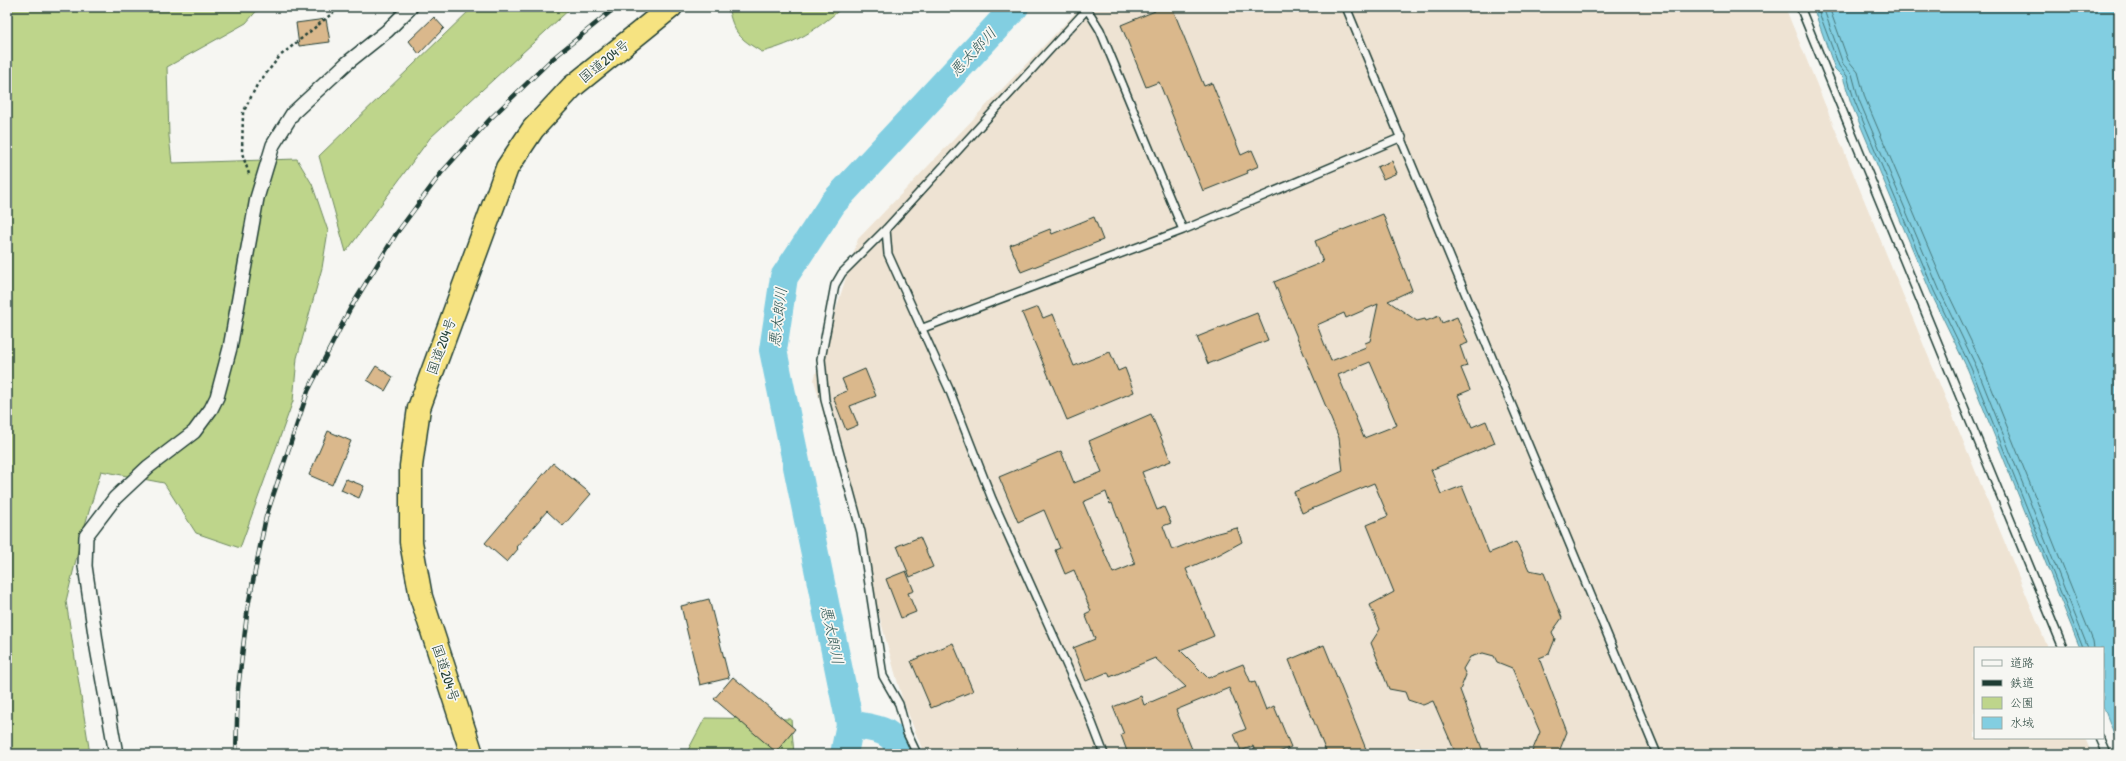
<svg xmlns="http://www.w3.org/2000/svg" width="2126" height="761" font-family="'Patrick Hand','Klee One',sans-serif">
  <rect width="100%" height="100%" fill="#f6f6f2"/>
  <filter id="ink" filterUnits="userSpaceOnUse"><feTurbulence type="fractalNoise" baseFrequency=".025" numOctaves="2"/><feDisplacementMap in="SourceGraphic" scale="8" xChannelSelector="R" yChannelSelector="G"/><feConvolveMatrix kernelMatrix="1 2 1 2 8 2 1 2 1" color-interpolation-filters="sRGB"/></filter>
  <g filter="url(#ink)">
    <path fill="#eee3d3" d="M1081,7h704l263,641h-73v90h110l7,16h-1168l-22,-56 -88,-318 44,-141z"/>
    <path fill="#bed58b" stroke="#6e8960" d="M7,7h253l-14,16 -79,44 2,69 3,27 125,-4 15,25 16,47 -6,37 -25,90 -4,43 -53,147 -44,-15 -32,-50 -63,-12 -19,64 -16,66 24,153h-83z
      M473,7h99l-142,131 -84,114 -27,-96z
      M728,7h115c-27,23 -46,36 -81,45 -23,-14 -28,-18 -34,-45z
      M705,718l86,1 3,35h-108z"/>
    <path fill="#82cee1" stroke="#5a949c" d="M1813,7h306v739l-16,-40v-58h-23l-112,-278 -37,-77 -80,-190 -8,-26 -8,-8z"/>
    <g fill="none" stroke-linecap="round" stroke-linejoin="round">
      <path stroke="#477779" stroke-width="1" d="M1817,7l22,59 8,10 8,26 79,189 37,77 112,280
        M1823,7l20,57 9,10 7,26 80,189 37,77 112,282
        M1829,7l19,53 10,12 7,26 80,189 37,77 111,277 1,7"/>
      <path stroke="#82cee1" stroke-width="28" d="M850,724c25,5 42,3 52,30
        M844,754l6,-30 -77,-374 11,-73 49,-74 182,-196"/>
    </g>
    <path fill="#dab88c" stroke="#1f3d34" fill-rule="evenodd" d="M1153,7h19l32,79 8,-3 29,72 11,-5 7,16 -12,5 1,2 -45,18 -44,-109 -13,5 -25,-62 34,-14z
      M434,17l10,11 -25,26 -10,-13z
      M326,19l4,23 -31,4 -3,-23z
      M1392,161l5,12 -14,6 -6,-12z
      M1383,214l29,76 -24,11 29,20 8,-2 1,2 13,-5 3,7 15,-6 11,26 -8,3 7,20 -6,2 9,22 -12,5 14,32 14,-6 9,22 -64,27 10,24 21,-8 27,67 27,-11 13,28 15,3 18,45 -10,14 3,7 -6,15 -10,4 28,74 -9,22h-27l9,-22 -28,-64 -15,-6 -3,-6 -11,-3 -13,4 -7,12 3,6 -6,15 24,64h-28l-23,-53 -10,4 -15,-5 -3,-8 -16,-3 -18,-46 9,-14 -10,-24 24,-13 -27,-67 21,-9 -14,-33 -72,30 -8,-21 49,-21 -4,-33 -65,-156 49,-20 -8,-21zM1378,304l-8,37 -5,2 1,4 -35,14 -14,-36 27,-12 2,5zM1370,362l27,63 -33,13 -26,-63z
      M1094,217l9,23 -82,32 -11,-27 40,-16 2,5z
      M1038,307l5,11 10,-4 21,52 36,-14 8,19 7,-3 9,24 -67,28 -45,-107z
      M1257,313l11,27 -60,24 -11,-27z
      M376,366l17,11 -8,14 -18,-11z
      M865,369l11,27 -26,10 8,19 -12,5 -13,-33 14,-6 -5,-12z
      M1151,414l20,47 -29,11 15,38 7,-3 7,16 -8,3 9,24 38,-15 27,-7 5,14 -22,12 -34,15 28,67 -34,14 28,28 35,-14 8,19 4,-1 11,28 8,-4 17,41 -16,7h-19l-3,-8 -12,5 -7,-17 12,-5 -17,-41 -53,22 18,44h-66l-7,-19 3,-1 -11,-27 28,-11 3,9 42,-18 -31,-29 -45,19 -2,-5 -22,9 -13,-33 22,-9 -10,-25 6,-3 -17,-41 -9,4 -10,-24 5,-2 -16,-38 -26,12 -19,-45 62,-26 13,32 28,-11 -13,-31zM1106,492l4,12 2,-1 23,61 -22,9 -30,-71z
      M328,431l23,10 -19,44 -23,-10z
      M553,463l38,31 -28,32 -16,-15 -31,36 2,2 -11,13 -22,-19z
      M346,479l18,7 -5,12 -18,-8z
      M920,537l13,30 -23,10 -13,-31z
      M906,571l8,20 -6,2 8,19 -15,6 -15,-39z
      M709,599l20,79 -29,7 -19,-79z
      M953,643l20,48 -42,17 -20,-47z
      M1324,645l44,109h-41l-38,-94z
      M733,677l62,52 -19,23 -62,-53z"/>
    <g fill="none" stroke-linecap="round" stroke-linejoin="round">
      <g stroke="#1f3d34" stroke-width="10">
        <path id="service" d="M1346,7l311,747
          M1800,7l263,641
          M1087,9l13,21 83,200
          M886,229l2,25 61,135 43,110 97,216 15,39
          M923,328l260,-98 219,-93
          M2100,738l7,16
          M917,754l-10,-21 -8,-29 -16,-28 -22,-144 -36,-132 -4,-41 14,-74 7,-12 44,-44 203,-222"/>
      </g>
      <g stroke="#1f3d34" stroke-width="16">
        <path id="minor" d="M116,754l-19,-106 -12,-82 1,-30 29,-38 33,-31 46,-35 17,-23 6,-12 13,-49 27,-150 16,-53 20,-32 54,-50 40,-32 24,-24"/>
      </g>
      <g stroke="#1f3d34" stroke-width="25">
        <path id="trunk" d="M472,754l-51,-157 -10,-55v-76l8,-58 88,-240 26,-39 39,-42 99,-80"/>
      </g>
      <path stroke="#1f3d34" stroke-width="2.5" stroke-dasharray="3 3" stroke-linecap="butt" d="M249,174l-7,-21 1,-40 14,-28 23,-29 60,-49"/>
      <use href="#service" stroke="#f6f6f2" stroke-width="7"/>
      <use href="#minor" stroke="#f6f6f2" stroke-width="13"/>
      <use href="#trunk" stroke="#f6e381" stroke-width="22"/>
      <g stroke="#1f3d34" stroke-width="4.5">
        <path id="rail" d="M236,754l2,-65 10,-83 18,-89 42,-126 42,-82 46,-75 46,-62 49,-54 60,-58 65,-53"/>
      </g>
      <use href="#rail" stroke="#f6f6f2" stroke-width="3" stroke-dasharray="9" stroke-linecap="butt"/>
    </g>
  </g>
  <g text-anchor="middle" stroke-width="3.5" stroke-linejoin="round" paint-order="stroke">
    <g font-size="14" fill="#1f3d34" stroke="#f6f6f2">
      <text transform="translate(604 61) rotate(-39)" y="5">国道204号</text>
      <text transform="translate(441 346) rotate(-70)" y="5">国道204号</text>
      <text transform="translate(446 673) rotate(72)" y="5">国道204号</text>
    </g>
    <g font-size="15" font-style="italic" fill="#335a57" stroke="#f6f6f2">
      <text transform="translate(973 52) rotate(-47)" y="5">悪太郎川</text>
      <text transform="translate(778 317) rotate(-83)" y="5">悪太郎川</text>
      <text transform="translate(832 635) rotate(78)" y="5">悪太郎川</text>
    </g>
  </g>
  <rect width="2126" height="761" fill="none" stroke="#f6f6f2" stroke-width="24"/>
  <rect x="12" y="12" width="2102" height="737" fill="none" stroke="#1f3d34" stroke-width="1.5" filter="url(#ink)"/>
  <rect x="1974" y="647" width="130" height="92" fill="#f6f6f2" stroke="#a0aca6"/>
  <rect x="1982" y="660" width="20" height="6" fill="#f6f6f2" stroke="#a0aca6"/>
  <text x="2010" y="667" font-size="12" fill="#1f3d34">道路</text>
  <rect x="1982" y="680" width="20" height="6" fill="#1f3d34" stroke="#a0aca6"/>
  <text x="2010" y="687" font-size="12" fill="#1f3d34">鉄道</text>
  <rect x="1982" y="697" width="20" height="12" fill="#bed58b" stroke="#a0aca6"/>
  <text x="2010" y="707" font-size="12" fill="#1f3d34">公園</text>
  <rect x="1982" y="717" width="20" height="12" fill="#82cee1" stroke="#a0aca6"/>
  <text x="2010" y="727" font-size="12" fill="#1f3d34">水域</text>
</svg>
